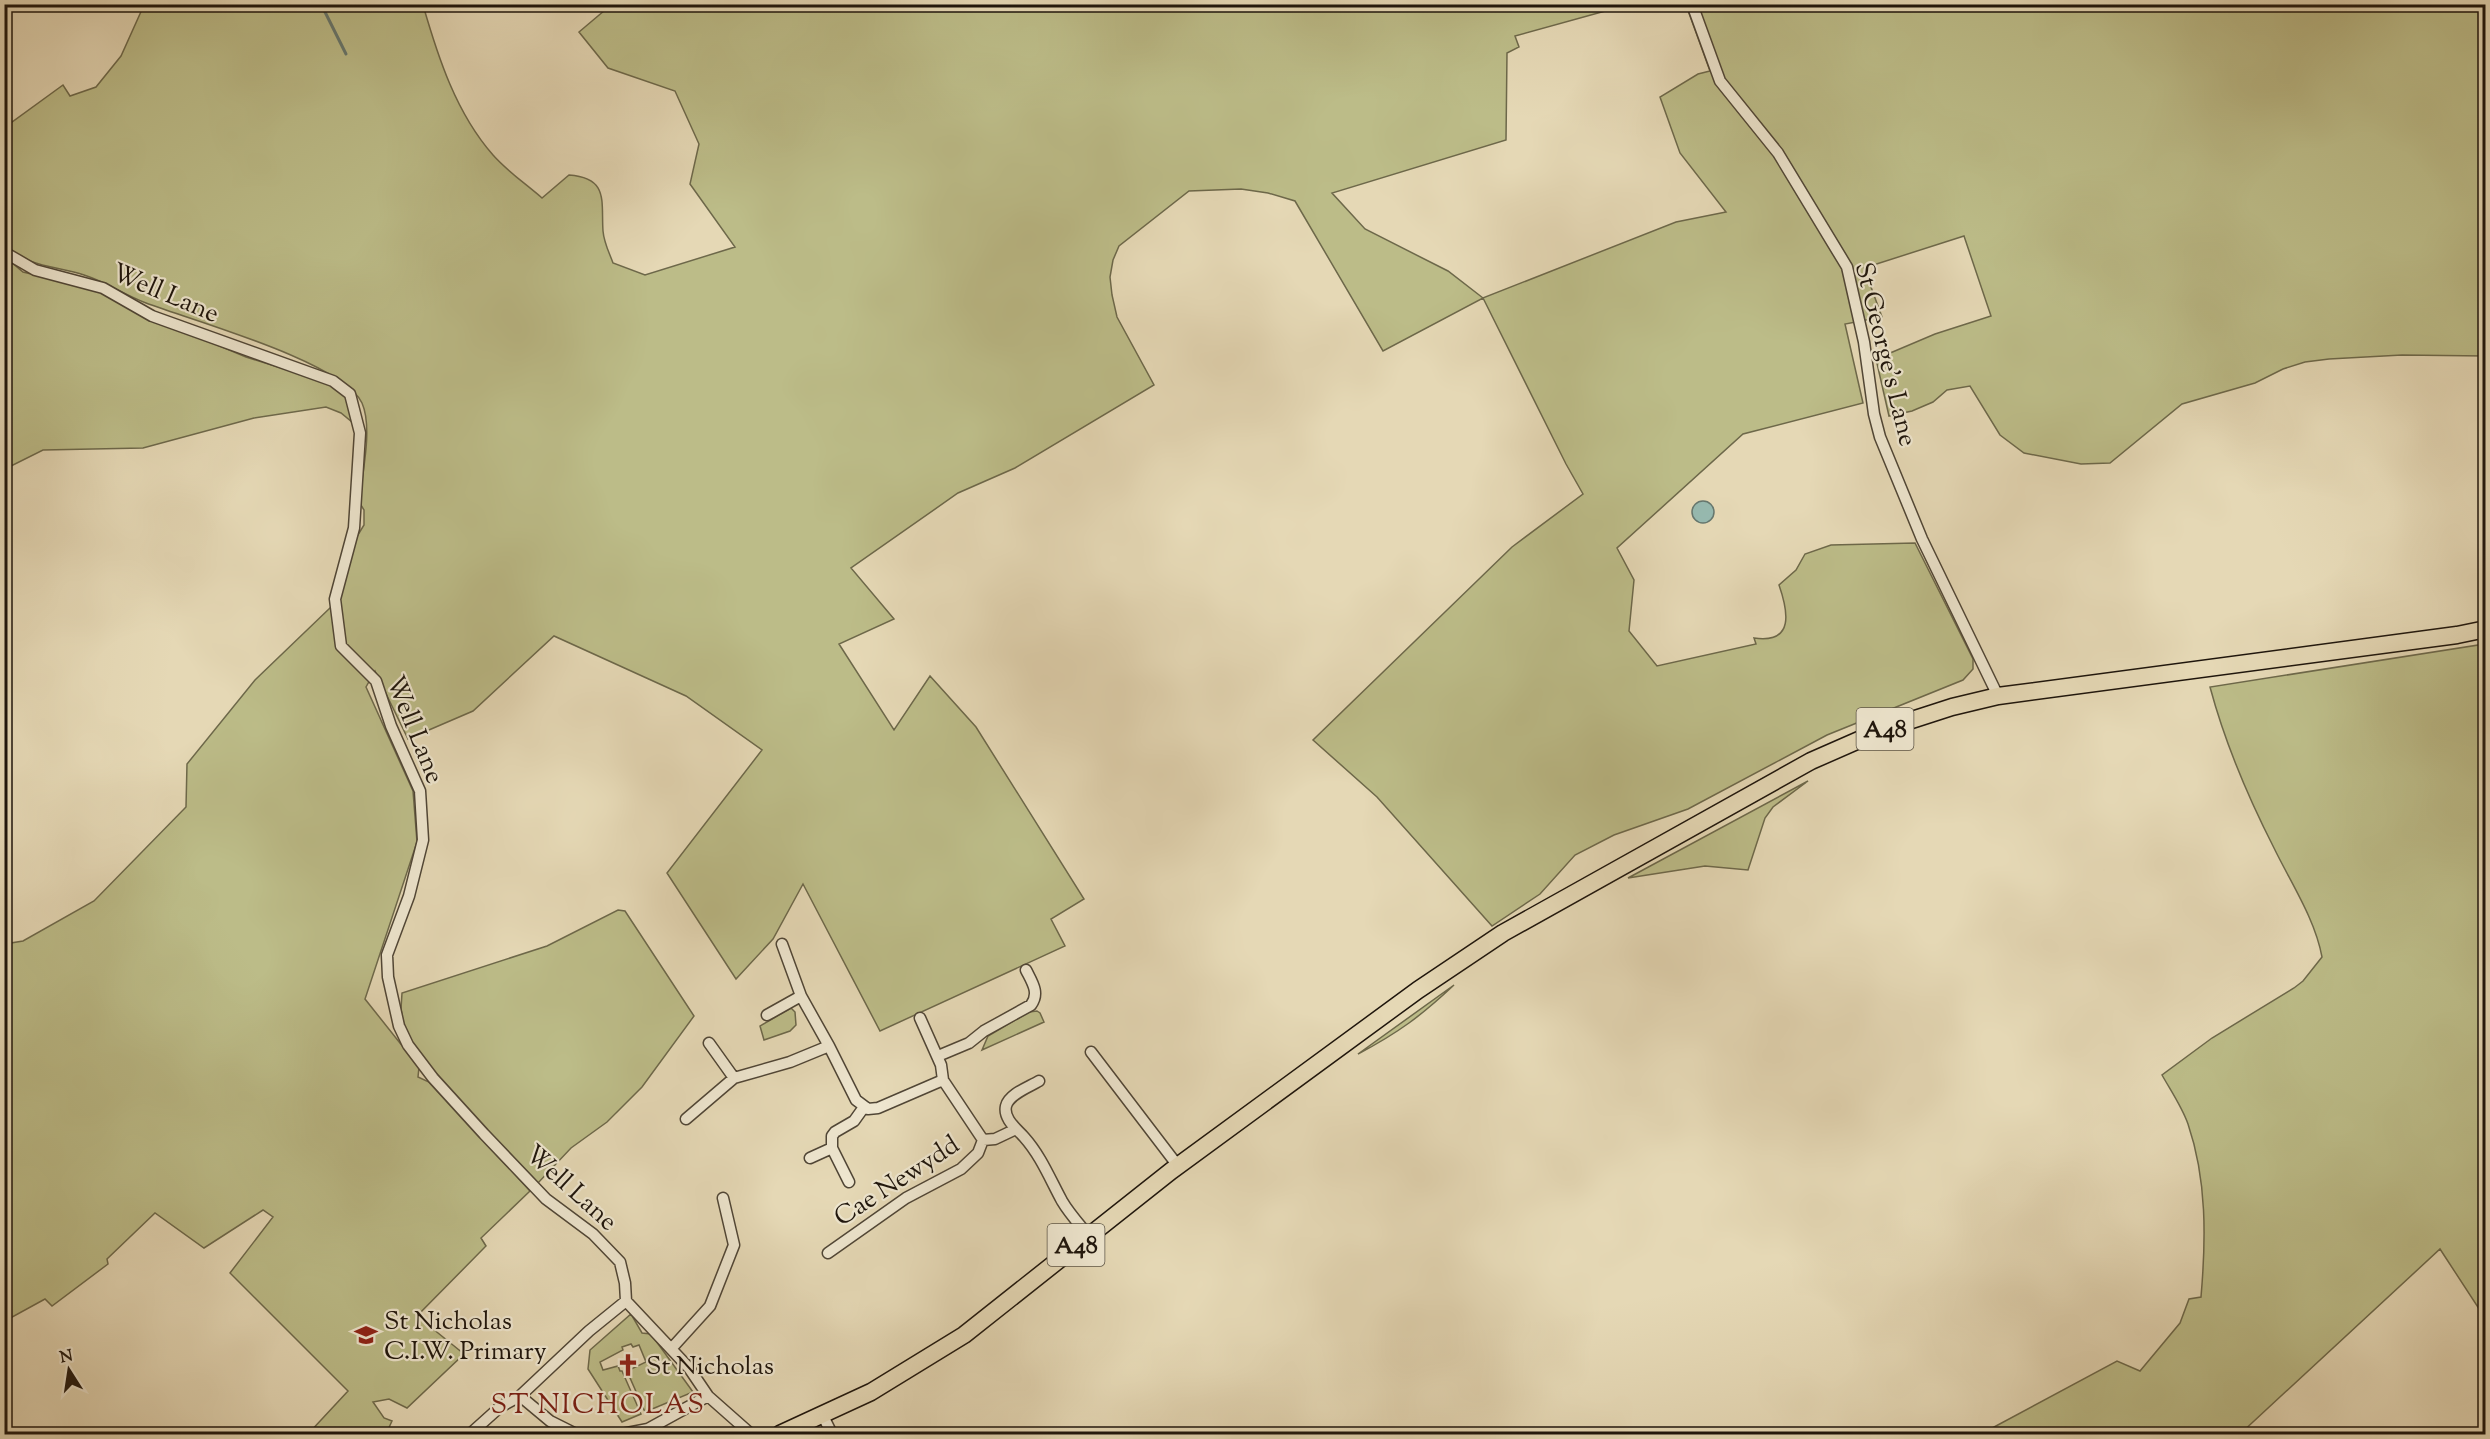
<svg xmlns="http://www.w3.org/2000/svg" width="2490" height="1439" font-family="'Sorts Mill Goudy',serif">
  <rect width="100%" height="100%" fill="#e5d8b5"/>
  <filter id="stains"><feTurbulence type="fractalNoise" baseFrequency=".00333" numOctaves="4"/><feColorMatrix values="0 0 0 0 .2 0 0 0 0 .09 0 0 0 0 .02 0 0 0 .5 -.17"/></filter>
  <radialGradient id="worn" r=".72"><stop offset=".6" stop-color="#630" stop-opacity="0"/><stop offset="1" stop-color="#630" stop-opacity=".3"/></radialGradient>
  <path fill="#bcbc88" stroke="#6d684a" stroke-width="1.5" d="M144,5h279c15,52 33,108 70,150 14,16 33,29 49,43l27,-23c40,3 32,26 34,56 1,12 6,21 10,32l32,12 90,-28 -45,-63 9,-40 -24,-53 -67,-23 -29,-36 32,-27h1016l-112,31 4,11 -12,6 -1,87 -174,53 33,36 83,42 35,27 193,-76 50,-10 -46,-59 -20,-56 38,-23 12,-3 -24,-66h799v351l-83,-1 -73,4 -24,3 -22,7 -28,14 -73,21 -72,59 -29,1 -57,-11 -24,-18 -30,-49 -23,4 -14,12 -21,9 -23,5 -13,-57 59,-25 56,-18 -27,-80 -100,32 18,49 -37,7 18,79 -120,31 -126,114 17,32 -5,51 28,35 99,-22 -2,-6c41,6 34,-27 25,-53l17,-15 9,-16 26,-9 84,-2 58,116v10l-10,11 -136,55 -139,74 -74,26 -39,20 -35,39 -48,32 -115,-129 -64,-57 199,-193 71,-53 -17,-30 -83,-166 -100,53 -88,-150 -27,-8 -27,-4 -52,2 -70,55 -6,14 -3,17 2,18 5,22 37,68 -139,83 -57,25 -107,75 43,51 -55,25 55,86 36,-54 46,51 108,172 -33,20 14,27 -185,85 -77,-147 -30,55 -37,40 -69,-106 95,-123 -76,-54 -132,-60 -81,75 -65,28 -33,-68 -9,16 47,104 4,51 -52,157 54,68 -1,10 11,5 101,109 -49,47 5,8 -69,70 47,38 -57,54 -18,-9 -16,3 11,16 8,3 -6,13h-78l40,-43 -118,-118 43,-56 -10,-7 -59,38 -49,-35 -48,46 1,5 -56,42 -7,-7 -40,22v-377l18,-3 71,-40 92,-94 1,-43 68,-84 76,-73 7,1 15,-65 11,-18v-15l-5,-8c3,-27 14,-74 3,-99 -19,-41 -171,-83 -216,-100 -21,-8 -40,-21 -62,-28 -28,-9 -57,-8 -79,-30l-1,-117 59,-43 7,11 26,-9 25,-31z
    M4,256l19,16 80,19 81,40 62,26 83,26 15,11 6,9 2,19 -11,-9 -15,-6 -72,11 -111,30 -100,2 -38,19z
    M2485,644v674l-45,-69 -200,185h-259l136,-73 23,10 40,-48 9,-24 12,-2c5,-58 6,-117 -13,-173 -6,-17 -17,-33 -26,-49l50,-37 82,-50 9,-7 19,-24c-7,-38 -31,-74 -48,-109 -26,-51 -49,-105 -64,-161z
    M1808,781l-35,26 -8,11 -17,52 -43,-4 -77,12z
    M618,910l7,1 69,105 -52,71 -35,35 -36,26 -33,35 -53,-55 -66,-72 -14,-22 -4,-25 1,-16 145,-47z
    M1454,985c-33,31 -56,48 -96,69z
    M791,1008l4,4 1,13 -6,6 -26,9 -4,-14z
    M1037,1011l3,2 4,9 -62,28 6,-14 41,-24z
    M631,1314l11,19 9,1 42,58 -48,20 -18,-41 19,-9 -7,-17 -6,2 -2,-3 -9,3 1,3 -23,12 3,8 15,-4 2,5h2l19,43 -19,8 -34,-53 2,-19z"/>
  <path fill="#96b9af" stroke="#66776e" stroke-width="1.5" d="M1692 512a11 11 0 1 1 22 0a11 11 0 1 1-22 0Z"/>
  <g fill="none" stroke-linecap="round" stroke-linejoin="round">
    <path stroke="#66776e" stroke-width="3" d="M321,4l25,50"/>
    <g stroke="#504636" stroke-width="13">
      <path id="minor" d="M1692,4l28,77 58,72 69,114 17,75 10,72 6,23 42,102 76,157
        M4,252l31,18 68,18 49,28 181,65 17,13 10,39 -6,95 -19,71 6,47 35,35 15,45 29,65 3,49 -14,56 -22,59 1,22 11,49 9,19 25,33 51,56 62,65 47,35 27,28 5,21 1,18 63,67 19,28 43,38
        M782,944l19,52 28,50
        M767,1015l34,-19
        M920,1018l21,47 2,15 40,60
        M709,1043l25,35
        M1091,1052l87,114
        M938,1056l31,-13 15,-12 47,-26c9,-12 1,-23 -5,-35
        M1039,1081c-10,6 -30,13 -33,25 -3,13 11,23 18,31 17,19 26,42 38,64 7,12 17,23 26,34
        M686,1119l48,-41 56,-16 39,-16 27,54 12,9 10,-1 65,-28
        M810,1158l22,-10
        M849,1182l-17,-34v-12l3,-4 19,-11 10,-14
        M828,1253l78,-55 55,-29 17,-16 5,-13 12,-1 19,-9
        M671,1349l39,-43 24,-61 -11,-47
        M520,1396l30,25 26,13
        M823,1416l9,18
        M470,1434l30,-27 20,-11 69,-65 37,-30
        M622,1434l26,-5 60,-33"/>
    </g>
    <g stroke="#1e150c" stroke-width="19">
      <path id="primary" d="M780,1434l91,-42 93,-57 207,-164 247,-181 85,-57 308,-172 73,-32 68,-22 46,-11 459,-61 29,-6"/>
    </g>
    <use href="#minor" stroke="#eee6cf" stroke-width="10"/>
    <use href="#primary" stroke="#e5d8b5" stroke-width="16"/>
  </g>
  <defs>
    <g id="school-bare" transform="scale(1.8)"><path d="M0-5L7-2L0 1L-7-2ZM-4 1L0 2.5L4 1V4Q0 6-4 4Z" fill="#8f2418" stroke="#eee6cf" stroke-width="2.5" paint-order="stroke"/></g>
    <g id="church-bare" transform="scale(1.8)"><path d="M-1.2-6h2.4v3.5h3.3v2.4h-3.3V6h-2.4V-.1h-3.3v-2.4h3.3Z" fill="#8f2418" stroke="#eee6cf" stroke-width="2.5" paint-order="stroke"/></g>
  </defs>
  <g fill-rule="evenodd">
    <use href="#school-bare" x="366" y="1335"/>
    <use href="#church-bare" x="628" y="1365"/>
  </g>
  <g text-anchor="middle" stroke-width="4.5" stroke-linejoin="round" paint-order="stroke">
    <g fill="#eee6cf" stroke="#5c5446" stroke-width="1.5">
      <rect x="1856.5" y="708" width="57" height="42" rx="4.5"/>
      <rect x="1047.5" y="1224" width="57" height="42" rx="4.5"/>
    </g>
    <g font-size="24" font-weight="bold" fill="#1e150c">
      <text x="1885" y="737">A48</text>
      <text x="1076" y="1253">A48</text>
    </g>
    <g font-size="26" fill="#1e150c" stroke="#eee6cf">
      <text transform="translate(166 292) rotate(23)" y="9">Well Lane</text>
      <text transform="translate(1887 354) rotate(76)" y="9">St George's Lane</text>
      <text transform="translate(416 729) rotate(68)" y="9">Well Lane</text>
      <text transform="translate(896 1180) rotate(-33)" y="9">Cae Newydd</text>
      <text transform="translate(572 1187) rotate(42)" y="9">Well Lane</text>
    </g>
    <g font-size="26" fill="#1e150c" stroke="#eee6cf" text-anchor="start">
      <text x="384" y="1329">St Nicholas<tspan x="384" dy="30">C.I.W. Primary</tspan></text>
      <text x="646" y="1374">St Nicholas</text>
    </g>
    <g font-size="28" letter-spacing="1.5" fill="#7a1f14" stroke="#eee6cf">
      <text x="598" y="1413">ST NICHOLAS</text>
    </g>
  </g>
  <rect width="2490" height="1439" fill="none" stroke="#e5d8b5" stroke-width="24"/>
  <rect x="6" y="6" width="2478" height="1427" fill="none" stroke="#1e150c" stroke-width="3"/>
  <rect x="12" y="12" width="2466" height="1415" fill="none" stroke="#1e150c" stroke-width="1.5"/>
  <g transform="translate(69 1370) rotate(348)" stroke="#eee6cf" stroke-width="4.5" paint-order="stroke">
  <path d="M0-4.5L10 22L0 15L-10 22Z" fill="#1e150c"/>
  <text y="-9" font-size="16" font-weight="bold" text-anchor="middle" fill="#1e150c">N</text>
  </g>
  <rect width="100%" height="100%" filter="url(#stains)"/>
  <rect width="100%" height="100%" fill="url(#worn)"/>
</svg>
